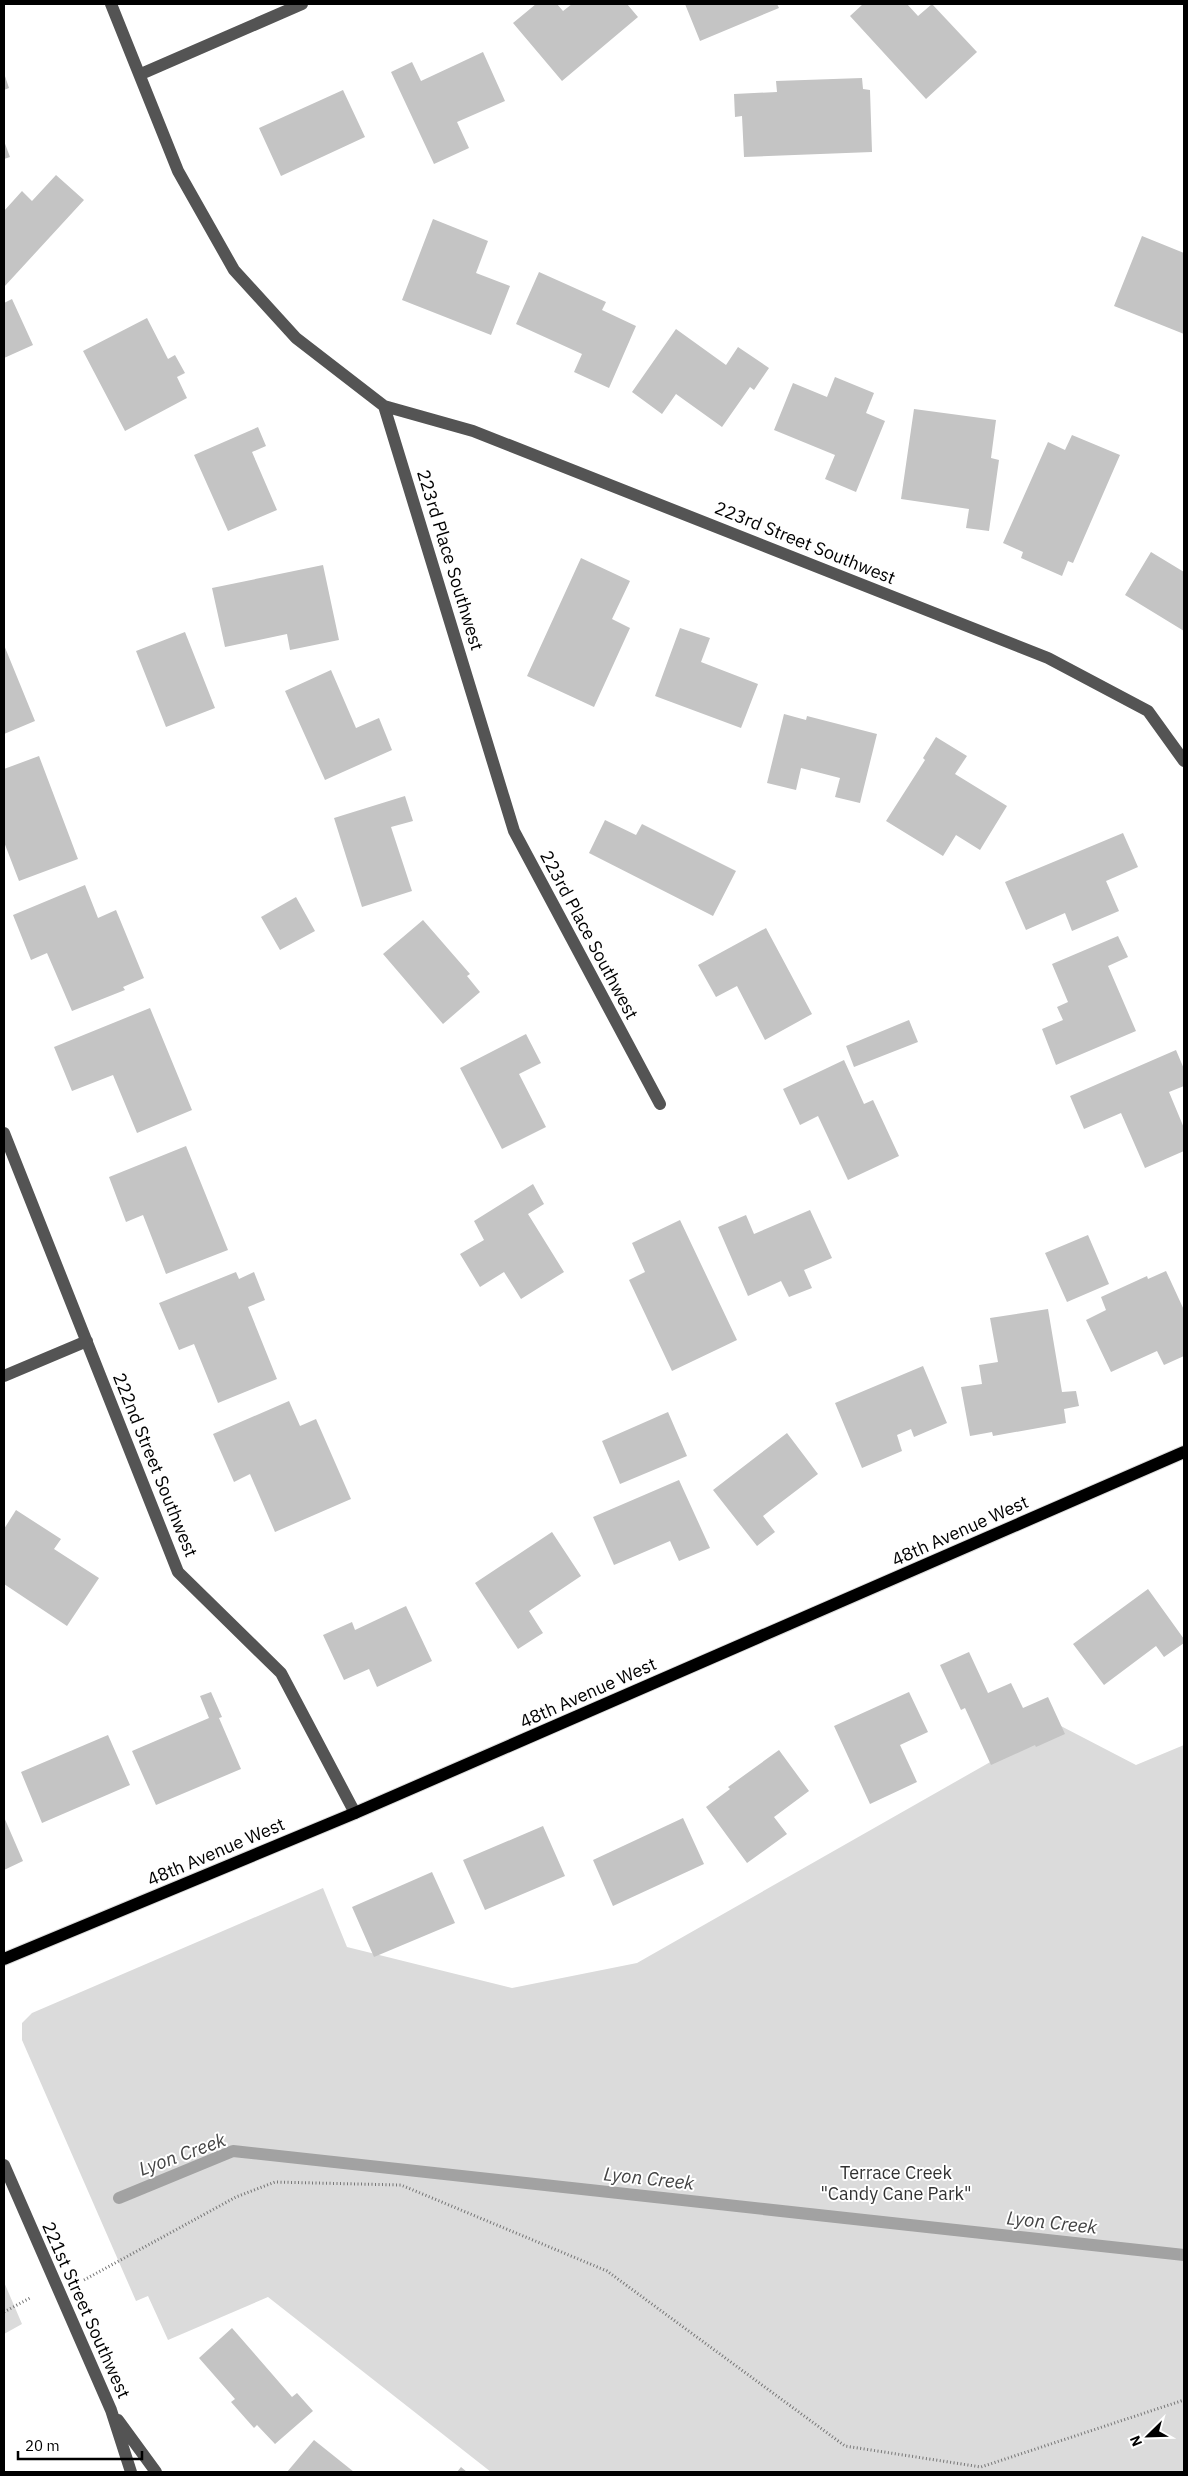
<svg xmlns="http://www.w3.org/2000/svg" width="1188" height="2476" font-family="'IBM Plex Sans',sans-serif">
  <rect width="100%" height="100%" fill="#fff"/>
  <path fill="#dbdbdb" d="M1057,1724l79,41 48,-20v727h-693l-223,-175 -100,43 -20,-44 -12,5 -114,-261v-17l10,-10 291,-125 24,59 165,41 125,-25z
    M4,2282l18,42 -18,10z"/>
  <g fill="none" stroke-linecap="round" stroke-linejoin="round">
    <path stroke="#a2a2a2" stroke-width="12" d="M119,2198l114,-47 951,104"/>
  </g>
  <path fill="#c4c4c4" d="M536,4h21l6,7 9,-7h55l11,13 -76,64 -49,-58z
    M685,4h92l2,4 -79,33z
    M863,4h44l11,12 14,-12 45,48 -51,47 -76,-83z
    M483,52l22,49 -48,21 12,26 -35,16 -43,-92 21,-10 9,19z
    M4,73l5,15 -5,2z
    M862,78l1,11 7,1 2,62 -128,5 -2,-41 -7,1 -1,-23 43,-2 -1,-11z
    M343,90l22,47 -84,39 -22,-48z
    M4,141l6,16 -6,2z
    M56,175l28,25 -80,87v-76l18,-20 10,10z
    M433,219l55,22 -12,32 34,13 -19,49 -89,-35z
    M1142,236l42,17v81l-70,-28z
    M539,272l67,30 -4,8 34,16 -27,62 -35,-16 8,-18 -66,-30z
    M12,299l21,46 -29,13v-55z
    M147,318l21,41 7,-4 10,18 -8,4 10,21 -62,33 -42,-80z
    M676,329l50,36 12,-18 31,21 -15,22 -4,-3 -28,40 -46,-33 -14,20 -30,-22z
    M835,377l39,16 -8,20 19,8 -29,71 -31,-13 10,-24 -61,-25 19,-47 34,14z
    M914,409l82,11 -5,38 8,2 -10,71 -23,-3 3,-19 -68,-10z
    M258,427l8,19 -14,6 25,58 -49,21 -34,-76z
    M1072,435l48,20 -47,108 -5,-2 -6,15 -41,-18 2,-6 -20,-9 45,-101 17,8z
    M1151,552l33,20v59l-59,-36z
    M581,558l49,23 -18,38 18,9 -36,79 -67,-31z
    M323,565l16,75 -49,10 -3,-16 -62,13 -13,-59z
    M680,628l30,10 -9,24 57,22 -17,44 -86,-32z
    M185,632l30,76 -49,19 -30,-76z
    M4,645l31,76 -31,13z
    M331,670l25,58 23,-10 13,32 -67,30 -40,-89z
    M784,714l22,6 1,-4 70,18 -17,69 -25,-6 5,-19 -39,-10 -5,22 -29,-7z
    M936,737l31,19 -12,18 52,32 -27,44 -24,-15 -13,21 -57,-35 39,-61 -2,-2z
    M39,756l39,103 -59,22 -15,-39v-73z
    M405,796l8,25 -22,6 21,64 -50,16 -28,-89z
    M605,820l31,15 6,-11 94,47 -23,45 -124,-63z
    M1123,833l15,34 -32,14 13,30 -47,20 -7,-18 -39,17 -21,-48z
    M85,885l13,33 18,-8 28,68 -21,9 2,3 -53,21 -25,-58 -16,7 -18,-45z
    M296,897l19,34 -35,19 -19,-33z
    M423,920l47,54 -3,2 13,16 -37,32 -60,-70z
    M766,928l46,86 -47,26 -28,-54 -21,11 -18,-32z
    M1118,936l10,21 -20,9 28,65 -80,34 -14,-36 21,-9 -6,-13 11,-5 -16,-38z
    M150,1008l42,102 -55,23 -24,-58 -41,16 -18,-44z
    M909,1020l9,22 -64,25 -8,-21z
    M526,1034l15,29 -22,11 27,53 -44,22 -42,-81z
    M1176,1050l8,19v17l-15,6 15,36v23l-39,17 -24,-55 -37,16 -14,-33z
    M844,1060l20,44 9,-4 26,56 -51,24 -30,-64 -18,9 -17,-36z
    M186,1146l42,104 -62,24 -23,-59 -17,7 -17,-45z
    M533,1184l11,20 -16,10 36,58 -43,27 -17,-27 -24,15 -20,-33 24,-14 -10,-19z
    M810,1210l22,48 -28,12 8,18 -23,9 -8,-16 -33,15 -30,-69 28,-12 8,19z
    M680,1220l57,120 -65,31 -43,-91 16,-8 -13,-29z
    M1088,1235l21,49 -42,18 -22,-49z
    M1166,1271l18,39v46l-20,9 -7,-14 -46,21 -25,-52 20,-10 -5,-13 46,-21 1,3z
    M236,1272l3,7 15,-7 11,28 -17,7 29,72 -59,24 -24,-59 -15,6 -20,-47z
    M1048,1309l14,83 14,-1 3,15 -15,3 2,14 -73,13 -1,-4 -22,4 -9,-49 21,-3 -3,-19 19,-3 -8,-44z
    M923,1366l24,57 -33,14 -3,-8 -14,6 5,16 -40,17 -27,-65z
    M289,1401l11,25 16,-7 35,80 -76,33 -25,-58 -16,8 -21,-48z
    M668,1412l19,44 -67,28 -18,-43z
    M787,1433l31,41 -55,42 12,16 -18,14 -44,-56z
    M679,1480l31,68 -31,13 -9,-20 -56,24 -21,-48z
    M16,1510l45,29 -7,10 45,29 -32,48 -63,-42v-55z
    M552,1532l29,44 -52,35 14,22 -25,16 -43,-66z
    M1148,1589l36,50v4l-20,14 -8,-11 -52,39 -31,-41z
    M406,1606l26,55 -55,26 -8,-18 -25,11 -21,-45 29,-13 3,8z
    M969,1652l19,41 23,-10 12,25 25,-11 17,37 -29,13 -1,-2 -44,20 -26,-57 -4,2 -21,-45z
    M211,1692l11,25 -3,1 22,51 -85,36 -24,-54 77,-33 -9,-22z
    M909,1692l19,40 -28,13 17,37 -47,22 -36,-78z
    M108,1735l22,50 -88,38 -21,-51z
    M779,1750l30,41 -35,26 13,17 -40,29 -41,-56 24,-18 -2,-2z
    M4,1817l19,44 -19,9z
    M683,1818l21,46 -91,42 -20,-46z
    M543,1826l22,50 -80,34 -22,-50z
    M432,1872l23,51 -81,34 -22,-50z
    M232,2328l60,69 5,-4 16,18 -38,33 -18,-19 -3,3 -23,-26 4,-3 -36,-41z
    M314,2440l40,32h-67z
    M461,2467l6,5h-10z"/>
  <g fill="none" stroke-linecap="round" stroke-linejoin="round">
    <g stroke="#dbdbdb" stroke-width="14">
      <path id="major" d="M4,1959l351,-146 829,-361"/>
    </g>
    <path stroke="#767676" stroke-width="3" stroke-dasharray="1 2.5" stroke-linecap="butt" d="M84,2280l152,-83 39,-15 126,3 206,86 238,175 136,21 203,-67
      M4,2312l26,-14"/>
    <path stroke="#545454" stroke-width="12" d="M111,4l67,167 56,99 62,68 88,68 130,425 146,273
      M141,74l161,-70
      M384,406l89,25 575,227 100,53 36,50
      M4,1133l174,439 103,101 74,140
      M4,1376l83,-35
      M4,2165l107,245 20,62
      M118,2420l38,52"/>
    <use href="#major" stroke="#000" stroke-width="12"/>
  </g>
  <g text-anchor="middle" stroke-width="4" stroke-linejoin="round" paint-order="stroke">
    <g font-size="18" fill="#000" stroke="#fff">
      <text transform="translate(805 543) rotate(22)" y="6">223rd Street Southwest</text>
      <text transform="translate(450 560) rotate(73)" y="6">223rd Place Southwest</text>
      <text transform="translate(589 935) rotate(62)" y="6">223rd Place Southwest</text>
      <text transform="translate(155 1465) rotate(68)" y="6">222nd Street Southwest</text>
      <text transform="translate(960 1531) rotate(-24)" y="6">48th Avenue West</text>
      <text transform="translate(588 1693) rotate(-24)" y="6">48th Avenue West</text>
      <text transform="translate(216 1852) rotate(-23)" y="6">48th Avenue West</text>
      <text transform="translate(86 2310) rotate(66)" y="6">221st Street Southwest</text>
    </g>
    <g font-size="18" fill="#323232" stroke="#fff">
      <text x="896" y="2179">Terrace Creek<tspan x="896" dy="21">"Candy Cane Park"</tspan></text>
    </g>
    <g font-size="19" font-style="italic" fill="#434343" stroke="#fff">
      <text transform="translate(182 2154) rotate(-20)" y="7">Lyon Creek</text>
      <text transform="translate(649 2178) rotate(6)" y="7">Lyon Creek</text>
      <text transform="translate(1052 2222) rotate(6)" y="7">Lyon Creek</text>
    </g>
  </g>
  <rect width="1188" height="2476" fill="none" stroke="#000000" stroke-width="10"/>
  <g transform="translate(1148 2436) rotate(247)" stroke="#ffffff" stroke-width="4" paint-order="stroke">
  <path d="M0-4L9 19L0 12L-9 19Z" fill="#000000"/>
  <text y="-8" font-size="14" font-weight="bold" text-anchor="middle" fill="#000000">N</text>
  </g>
  <path d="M18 2451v8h124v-8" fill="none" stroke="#000000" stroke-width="2.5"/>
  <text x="25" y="2451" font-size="15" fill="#000000" stroke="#ffffff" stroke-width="4" paint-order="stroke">20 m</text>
</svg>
